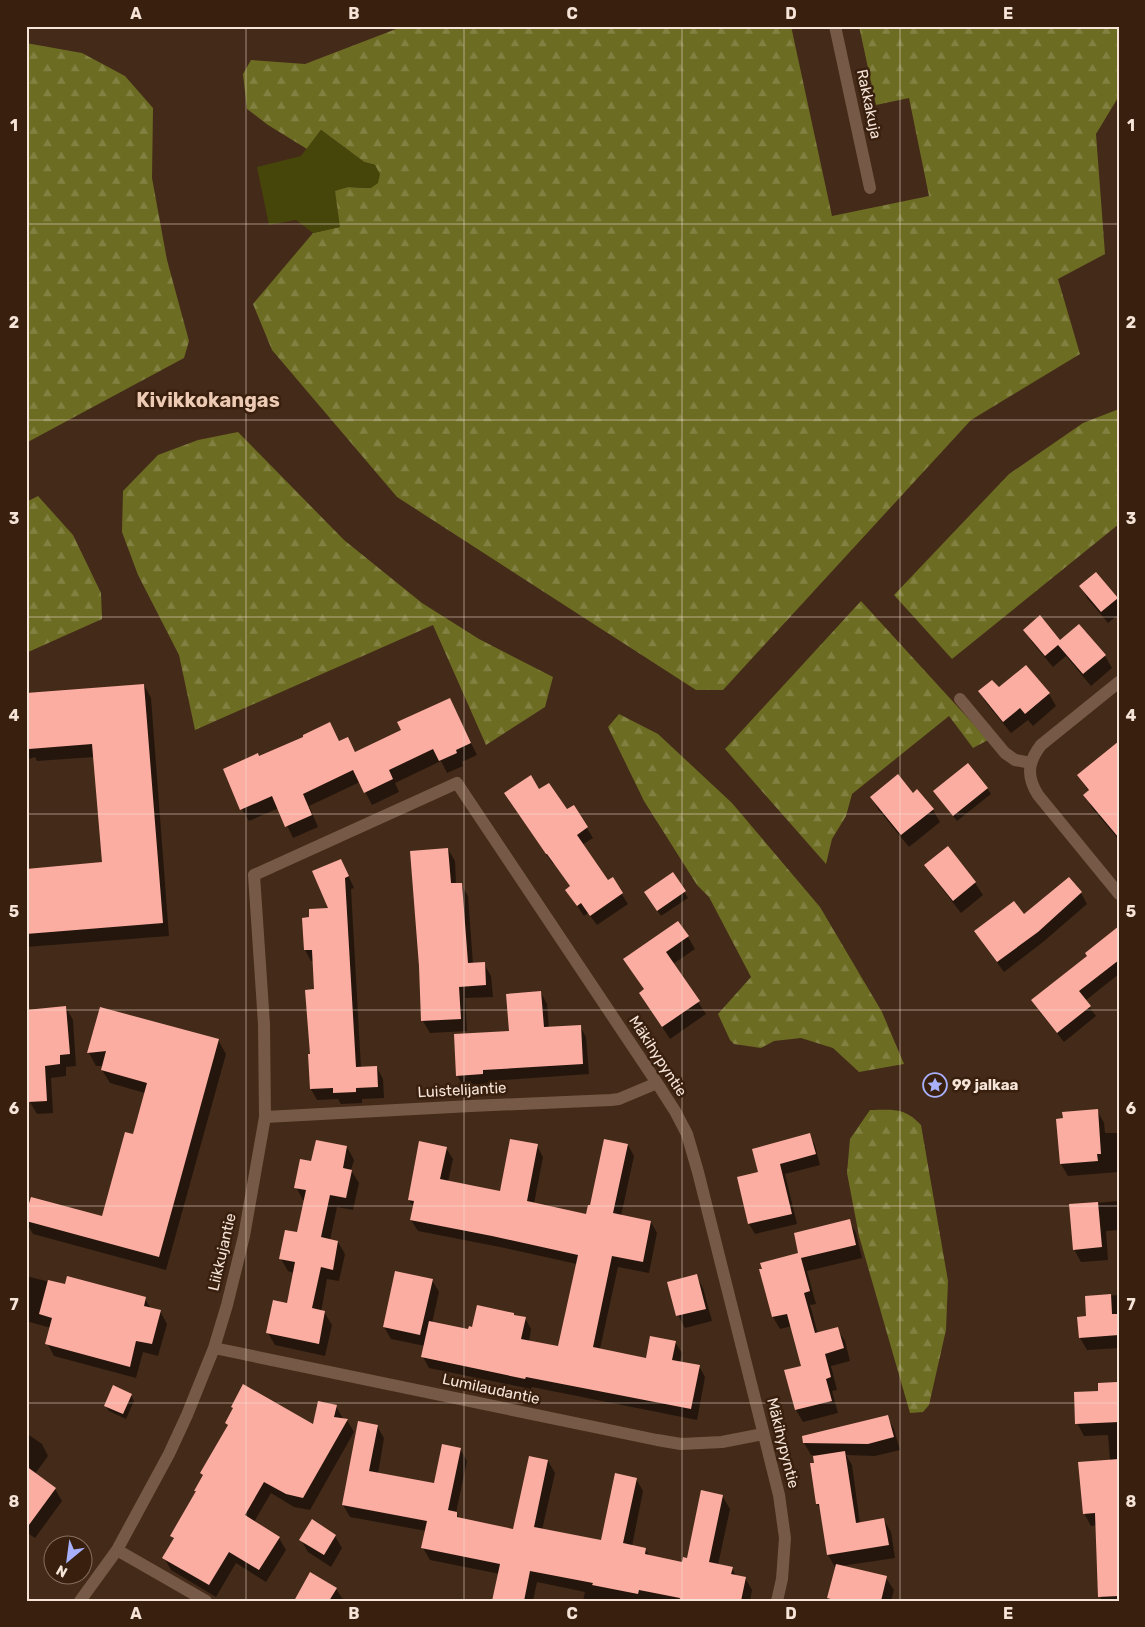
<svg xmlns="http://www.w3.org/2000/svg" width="1145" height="1627" font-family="Rubik,sans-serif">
  <defs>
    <pattern id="forest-firs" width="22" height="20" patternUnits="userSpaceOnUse" patternTransform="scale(1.25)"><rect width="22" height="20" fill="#6c6c23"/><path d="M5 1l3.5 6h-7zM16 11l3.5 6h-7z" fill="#828142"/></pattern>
  </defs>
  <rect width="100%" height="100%" fill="#442a18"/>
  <path fill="url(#forest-firs)" d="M404,26h387l41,190 97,-20 -20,-98 -33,7 -17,-79h260v70l-23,38 9,120 -47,25 22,75 -109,66 -248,270h-27l-299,-193 -125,-147 -19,-46 60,-71 26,-6 -5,-37 14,-3 23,1 4,-23 -11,-3 -43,-32 -14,19 -39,-24 -21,-16 -4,-35 8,-14 54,4z
    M26,43l56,10 43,23 28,32 -1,70 15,82 22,81 -5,17 -158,85z
    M1119,409v115l-167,135 -58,-64 115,-121 74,-51z
    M238,432l106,108 78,63 57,36 74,38 -8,30 -59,38 -53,-120 -238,105 -16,-75 -41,-80 -16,-43 1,-41 35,-36 40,-15z
    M38,496l35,39 28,58 1,26 -76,34v-151z
    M861,601l127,139 -15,8 -24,-32 -97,78 -6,22 -14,23 -6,25 -101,-115z
    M619,714l39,20 74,69 88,104 62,105 22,52 -45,8 -26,-24 -32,-10 -27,3 -13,7 -27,-4 -4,-4 -12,-26 33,-37 -42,-80 -12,-12 -53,-84 -36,-74z
    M870,1110c23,0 34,-3 51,15l27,156 -2,49 -17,75 -6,7 -13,1 -51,-177 -12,-63 3,-34z"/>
  <path fill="#46460a" d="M321,130l43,32 11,3 5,9 -2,9 -7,5 -23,-1 -13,4 5,36 -27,6 -17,-13 -27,5 -12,-58 44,-11z"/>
  <path fill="#0007" d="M1081,586l35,12 3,-3v19l-11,9 -21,-25z
    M1025,630l80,26 7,12 -21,18 -25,-30 -13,11 -21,-25z
    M1026,666l23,28 7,12 -23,20 -5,-6 -17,13 -24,-29 -8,-12 19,-3z
    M144,685l7,13 18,238 -143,11v-77l77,-6 -9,-107 -57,4 -2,-4 -9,3v-66z
    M449,699l28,56 -15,7 1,4 -16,7 -6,-12 -46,22 4,9 -27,13 -12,-23 -51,24 9,21 -25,11 -14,-30 -30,13 -7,-12 17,-52 46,-20 25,-13 10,18 8,-4 8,15 47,-22z
    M1119,743v97l-27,-32 -7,-13 4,-3 -10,-16z
    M987,788l4,6 -34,27 -23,-30z
    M539,791l27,20 7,-5 20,32 -11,7 26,37 4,-3 16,25 -31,21 -9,-12 -4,3 -11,-16 -2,-13 -17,-24 -1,1 -41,-60z
    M871,797l62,13 7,12 -31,25 -31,-38z
    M948,848l27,35 8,12 -22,18 -28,-36 -7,-12z
    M448,849l7,12 1,23h5l7,12 5,68h11l7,12 2,21 -28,1 2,33 -37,2 -7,-12z
    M341,860l13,28 -3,1 10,179h16l6,11 1,19 -22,1v4l-21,1 -3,-5 -21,1 -6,-11v-34l4,-65 -1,-29h-3l-6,-11 6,-32 19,-9z
    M673,874l15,24 -27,18 -12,-18z
    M1069,879l12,14 6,11 -44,38 -39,30 -22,-30 42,-26z
    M1119,935v39l-34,27 11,15 -32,26 -25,-31 -6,-10z
    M688,937l7,12 -22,15 33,50 -36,25 -30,-46 5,-3 -20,-30z
    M541,993l6,11 2,24 31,-2 6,11 3,37 -100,7v4l-26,1 -6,-11 53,-42z
    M66,1008l7,12 3,46 -10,1v9l-15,2 2,35 -16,1 -7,-12 -1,-16h-3v-75z
    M218,1040l8,14 -60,216 -133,-36 -7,-12v-5h77l31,-81 11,-43 -35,-10 -8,-13 1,-4h-7l-7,-13z
    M1097,1110l7,13 1,10h14v39l-51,4 -7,-12z
    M809,1135l6,10 5,20 -35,9 12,50 -42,10 -6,-10 11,-51z
    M628,1145l6,11 -13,60 30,6 6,11 -8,40 -31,-6 -18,82 47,10 28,-17 7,11 -2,9 19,4 6,11 -8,43 -165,-33 -1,2 -102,-21 -6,-11 2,-11 -34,-7 -7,-12 48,-47 7,12 -7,31 37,8 46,-14 10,1 6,11 -2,13 30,6 18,-84 -77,-17 -82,-16 -7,-11 3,-12 -5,-8 37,-52 7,11 -5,23 53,10 36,-46 6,11 -9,47 53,12z
    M347,1147l7,13 -3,10 8,13 -6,27 -16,-3 -7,33 8,2 7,12 -6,27 -12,-2 -6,33h3l8,13 -7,31 -50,-11 -7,-12 19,-28 7,-32 -6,-2 -7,-12 17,-25 7,-34h-2l-7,-13 16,-25z
    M1119,1201v29l-13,1 2,29 -27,2 -7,-13 -3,-44z
    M849,1221l7,12 6,25 -55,13 9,33 -6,1 8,29 19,-5 8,12 5,20 -19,5 6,24 -5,1 6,22 -35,9 -7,-12 -10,-39 17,-5 -11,-40 -12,3 -7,-12 -12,-47 39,-16z
    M696,1275l7,13 9,33 -27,7 -7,-13z
    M26,1276l40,10 79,13 6,10 9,2 7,13 -9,32 -15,-4 -7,26 -82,-22 -7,-13 4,-15 -25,-7z
    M1119,1295v53l-32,2 -7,-12 7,-21 -1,-20z
    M1116,1383l3,5v213h-17l-2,-5 -3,-71 -6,1 -7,-13 26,-52 -2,-26 -24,1 -7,-13 23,-31z
    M131,1395l3,6 -8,18 -17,-8 -4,-6z
    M336,1406l7,13 4,1 7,12 -44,78 -16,-3 -23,-14 -17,29 25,16 7,12 -20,32 -30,-19 -20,34 -45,-27 -7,-12 10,-18 -2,-4 25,-44 7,-15 -2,-4 27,-46 -3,-4 8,-13 -2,-3 82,19z
    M887,1417l7,12 6,21 -25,6 -29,-1 6,10 8,59 24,-4 7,12 4,26 -54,8 45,12 8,12 -3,11h-61l-1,-3 6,-31 -7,-12 -7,-45 -4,-6 -3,-49h-3l-7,-12z
    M377,1426l7,12 -6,36 57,10 25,-35 7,12 -11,52 4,6 54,11 34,-69 7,12 -13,57 60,12 34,-63 7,12 -11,55 13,3 5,7 33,8 5,-5 35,-62 7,12 -12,56 14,3 4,8 9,2 7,12 -2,11h-129l-10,-2 -1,2h-27l2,-9 -48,-10 -4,19h-39l6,-27 -70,-14 -7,-12 3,-17 -76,-14 -7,-12z
    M26,1433l16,11 6,12 -13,18 20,15 7,12 -27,37 -9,-6z
    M335,1536l7,12 -11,19 -23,-15 -7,-12z
    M336,1589l6,9 4,3h-50z"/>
  <path fill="#fbada2" d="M1096,572l22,26 -17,14 -22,-26z
    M1040,615l20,25 19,-16 27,31 -23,19 -25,-29 -13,11 -22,-26z
    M1026,665l24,28 -25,21 -5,-6 -17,14 -25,-31 14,-11 7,7z
    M144,684l19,239 -137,11v-65l76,-7 -10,-118 -63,5 -1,-10h-2v-46z
    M450,698l21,45 -15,7 1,3 -18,8 -6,-12 -44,21 4,9 -29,14 -11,-23 -50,24 9,21 -27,12 -13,-31 -32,14 -17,-41 35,-16 1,3 44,-19v-2l27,-13 9,19 9,-4 7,15 46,-22 -4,-8z
    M1119,741v97l-36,-43 6,-5 -12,-15z
    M968,763l20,25 -35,28 -20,-25z
    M898,774l15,19 4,-4 17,20 -33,26 -31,-38z
    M531,775l8,14 10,-6 18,26 7,-4 14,22 -11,8 31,45 5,-3 10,16 -33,23 -9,-13 -4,3 -12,-16 5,-4 -23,-32h-1l-42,-61z
    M948,846l28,36 -23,19 -29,-36z
    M448,848l3,35h11l6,80 17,-1 1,23 -27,2 2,32 -40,2 -2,-55 -9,-115z
    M341,859l8,17 -4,2 11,189 21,-1 1,21 -22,1v4l-23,1v-5l-23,1 -2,-35h2l-5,-64 9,-1 -2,-39h-8l-2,-32 7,-1v-8l19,-1 -16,-37z
    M673,872l13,19 -29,20 -13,-19z
    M1069,877l13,15 -44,40 -41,30 -23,-31 40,-30 10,13z
    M678,921l11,15 -23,16 34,49 -38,26 -23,-34 5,-4 -21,-30z
    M1119,926v34l-40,31 12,15 -34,27 -26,-33 56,-44 -2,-3z
    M541,991l3,36 37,-2 2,39 -100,6v4l-27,2 -2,-42 55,-3 -3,-37z
    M66,1006l4,48 -10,1v9l-15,2 2,35 -19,1 -2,-35v-57z
    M100,1007l119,32 -60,218 -133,-36v-8l5,-16 71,19 23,-84 8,2 14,-51 -46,-13 5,-19 -19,2z
    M1098,1109l3,45h-4l1,7 -38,3 -4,-45 7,-1 -1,-6z
    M810,1133l6,21 -36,10 12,50 -44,10 -11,-47 21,-5 -6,-23z
    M510,1139l28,5 -11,57 59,13 2,-9h2l14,-66 24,5 -15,69 38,8 -8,41 -31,-6 -19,91 53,11 4,-22 26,5 -4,19 28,5 -9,44 -165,-32 -1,2 -104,-22 8,-36 39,8 1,-3 3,1 5,-22 37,8v2l12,2 -5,22 37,7 20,-91 -86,-19 -82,-16 4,-19 -6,-1 11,-59 28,6 -7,32 60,12z
    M316,1140l31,6 -4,22 9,2 -6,28 -16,-3 -9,42 17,4 -5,29 -12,-3 -9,41 13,3 -6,33 -53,-11 7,-33 14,3 8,-41 -16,-3 6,-29 12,2 9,-42 -12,-2 6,-29 11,2z
    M1098,1202l4,45 -29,3 -4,-46z
    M850,1219l6,26 -55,13 9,33 -6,2 11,40 23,-6 6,21 -19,6 6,23 -5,2 6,22 -37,9 -11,-40 17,-4 -14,-52 -15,3 -13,-48h3l-2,-6 38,-10 -4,-20z
    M395,1271l38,8 -13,56 -37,-8z
    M697,1274l9,35 -30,7 -9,-34z
    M67,1276l79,21 -2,9 17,4 -9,34 -16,-3 -6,26 -85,-23 7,-26 -13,-4 9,-34 17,4z
    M1111,1294l1,20h7v21l-40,3 -2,-21 9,-1 -1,-20z
    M1117,1382v8h2v32l-44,2 -1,-32 24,-1v-8z
    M243,1384l70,40 5,-23 19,4 -3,12 14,2 -45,79 -17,-4 -22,-12 -19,33 35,22 -21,33 -30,-18 -20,33 -47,-27 12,-20 -4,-2 26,-45h-2l9,-16 -3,-2 28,-48 -3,-2 8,-15 -2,-1z
    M113,1385l19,9 -9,20 -19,-8z
    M888,1415l6,22 -26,7 -65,-1 -1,-7z
    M358,1421l20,4 -9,46 65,12 8,-39 19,4 -13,62 9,2v5l56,12 16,-73 19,4 -14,67 67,13 14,-67 22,5 -14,65 23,5 -1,6 37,8 1,-5 4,1 14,-68 22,5 -14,67 24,5 -2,7 15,3 -5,24h-62l1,-3 -41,-8 -1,4 -46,-9 1,-2 -63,-12 -6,30h-32l8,-37 -79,-16 6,-27 -85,-16z
    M845,1451l11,72 28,-5 5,27 -62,10 -8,-51h-3l-6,-41h4l-1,-7z
    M1119,1459v137l-21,1 -3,-84 -12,1 -5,-52z
    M26,1466l30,22 -30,41z
    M312,1519l24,16 -12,20 -25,-15z
    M836,1564l51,12 -6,25h-43l-11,-3z
    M310,1572l27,16 -8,13h-35z"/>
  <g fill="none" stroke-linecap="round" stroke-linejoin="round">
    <path stroke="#765946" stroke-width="12" d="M960,699l45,54 10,7 16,3"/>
    <path stroke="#765946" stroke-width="12" d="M835,26l35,162
      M1119,682l-78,63c-13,17 -15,31 -3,50l81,99
      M265,1117l206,-11 140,-6 8,-1 38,-16
      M214,1348l443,92 24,4 41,-2 41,-8
      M117,1550l89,51
      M80,1601l37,-51 52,-96 18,-39 27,-67 13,-43 17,-69 21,-119 -1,-93 -10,-149 203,-92 200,300 18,28 12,23 11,38 81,323 6,43 -3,41 -5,22"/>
  </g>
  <path fill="none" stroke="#f6e4d9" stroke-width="1" stroke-opacity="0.55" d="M246,26v1575M464,26v1575M682,26v1575M900,26v1575M26,224h1093M26,420h1093M26,617h1093M26,814h1093M26,1010h1093M26,1206h1093M26,1403h1093"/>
  <defs>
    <g id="sight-ring" transform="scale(1.25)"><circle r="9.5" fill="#39200e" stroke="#a8b0fc" stroke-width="1.5"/><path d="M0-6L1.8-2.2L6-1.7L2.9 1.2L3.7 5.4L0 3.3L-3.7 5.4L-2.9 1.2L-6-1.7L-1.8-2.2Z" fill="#a8b0fc"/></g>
  </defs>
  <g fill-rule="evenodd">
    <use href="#sight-ring" x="935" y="1085"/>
  </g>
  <g text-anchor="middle" stroke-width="5" stroke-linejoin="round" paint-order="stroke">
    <g font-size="15" fill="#f6e4d9" stroke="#39200e">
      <text transform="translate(869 104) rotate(78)" y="5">Rakkakuja</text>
      <text transform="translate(658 1056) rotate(57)" y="5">Mäkihypyntie</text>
      <text transform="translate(462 1090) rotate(-3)" y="5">Luistelijantie</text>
      <text transform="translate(222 1252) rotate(-77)" y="5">Liikkujantie</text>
      <text transform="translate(491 1389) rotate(12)" y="5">Lumilaudantie</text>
      <text transform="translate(783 1443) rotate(76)" y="5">Mäkihypyntie</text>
    </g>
    <g font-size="15" font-weight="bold" fill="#f6e4d9" stroke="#39200e" text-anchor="start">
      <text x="952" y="1090">99 jalkaa</text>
    </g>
    <g font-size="20" font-weight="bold" fill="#eccab4" stroke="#39200e">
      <text x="208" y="407">Kivikkokangas</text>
    </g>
  </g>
  <rect width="1145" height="1627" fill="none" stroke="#39200e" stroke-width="55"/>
  <g transform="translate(68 1560) rotate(209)"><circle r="24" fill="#39200e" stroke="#856e5f"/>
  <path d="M0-4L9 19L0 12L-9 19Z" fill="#a8b0fc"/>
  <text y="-8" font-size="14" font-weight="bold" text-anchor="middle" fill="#f6e4d9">N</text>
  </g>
  <rect x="28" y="28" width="1090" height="1572" fill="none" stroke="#f6e4d9" stroke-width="2"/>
  <g font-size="16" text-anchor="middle" font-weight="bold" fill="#f6e4d9">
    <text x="136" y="19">A</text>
    <text x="354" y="19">B</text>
    <text x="572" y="19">C</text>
    <text x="791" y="19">D</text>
    <text x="1008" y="19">E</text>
    <text x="14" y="131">1</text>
    <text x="1131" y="131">1</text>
    <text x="14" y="328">2</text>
    <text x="1131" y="328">2</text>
    <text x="14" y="524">3</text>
    <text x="1131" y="524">3</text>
    <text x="14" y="721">4</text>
    <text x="1131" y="721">4</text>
    <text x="14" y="917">5</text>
    <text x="1131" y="917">5</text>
    <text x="14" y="1114">6</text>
    <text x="1131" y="1114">6</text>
    <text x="14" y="1310">7</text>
    <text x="1131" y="1310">7</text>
    <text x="14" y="1507">8</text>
    <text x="1131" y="1507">8</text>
    <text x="136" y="1619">A</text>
    <text x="354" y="1619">B</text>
    <text x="572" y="1619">C</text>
    <text x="791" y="1619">D</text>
    <text x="1008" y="1619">E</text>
  </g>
</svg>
